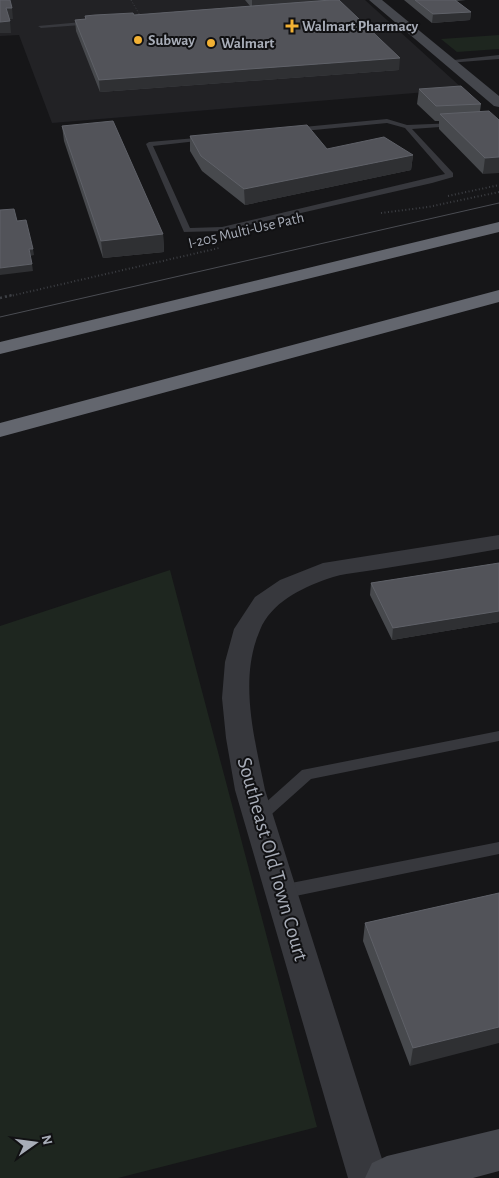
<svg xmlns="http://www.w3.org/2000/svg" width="499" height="1178" font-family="'Alegreya Sans',sans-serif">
  <rect width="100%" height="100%" fill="#161618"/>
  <path fill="#222225" d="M0,0h365l98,89 -411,34 -33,-88 -19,1z"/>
  <path fill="#1e261f" d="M499,35v14l-42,3 -16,-13z
    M170,570l147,557 -199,51h-118v-552z"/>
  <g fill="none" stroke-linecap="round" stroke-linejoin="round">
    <path stroke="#3d3f44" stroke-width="1" stroke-dasharray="1 2" stroke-linecap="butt" d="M131,0l10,17"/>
    <path stroke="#3d3f44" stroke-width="2" stroke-dasharray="1 2.5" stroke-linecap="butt" d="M448,196l51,-11
      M381,213l47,-6 71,-15
      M6,297l213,-49"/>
    <path stroke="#3d3f44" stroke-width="2.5" stroke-dasharray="2 3" stroke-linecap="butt" d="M0,298l12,-3"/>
    <path fill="#37383d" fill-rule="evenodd" d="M93,21l2,3 -54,4 -3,-2z
      M499,55v4l-51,4 -3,-2z
      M387,119l20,6 49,-2 1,1 -3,2 -42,3 41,44v4l-21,6 -210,48 -38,1 -38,-88 3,-2 59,-5v2l-2,1 -53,6 37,82 32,-1 223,-53 -40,-46 -18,-5 -94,9 -3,-2 3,-2z
      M499,731v10l-188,38 -47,42 -5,2 -5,-2 -3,-4 3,-4 48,-43z
      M499,842v12l-218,45 -6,-2 -2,-5 2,-5 6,-2z"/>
    <path fill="#37383d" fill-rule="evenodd" d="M499,535v14c-40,7 -80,14 -119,20 -17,3 -37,4 -53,10 -26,9 -56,24 -67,51 -22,50 -5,110 5,160l123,388h-40l-113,-388 -9,-52 -4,-40 3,-36 9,-33 21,-32 25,-17 43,-17z"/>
    <path fill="#45474d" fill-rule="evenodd" d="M369,0h13l117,96v11l-5,-1z
      M499,1129v42l-26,7h-108l7,-15 15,-7z"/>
    <path fill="#63666e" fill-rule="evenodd" d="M499,222v10l-499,122v-12z
      M499,290v12l-499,135v-14z"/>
    <path stroke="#4a4c52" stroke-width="1" d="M0,317l499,-114"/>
  </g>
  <path fill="#47494d" d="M245,0h94l60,70 -299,22 -24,-61 -1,-11 10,-1v-3l49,-1 116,-9z
    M404,0h62l-10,1 15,11 -1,8 -38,3z
    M419,89l62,15 -1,7 19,9 -16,54 -44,-45v-8h-4l-18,-17z
    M62,126l101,108 1,18 -61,6 -39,-117z
    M190,136l137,13 86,6 -2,15 -166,35 -43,-34 -12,-20z
    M499,563v59l-107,18 -22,-45 1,-12z
    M499,893l-89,173 -47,-125 2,-18z"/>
  <path fill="#2f3033" d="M252,0h80l-80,9z
    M6,8h6l1,11h-5z
    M471,12l-1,8 -38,3 1,-9z
    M10,21l1,12h-11v-11z
    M400,58l-1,12 -299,22 -1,-12z
    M413,155l-2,15 -166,35 -1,-16z
    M499,157v16l-16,1 2,-16z
    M163,234l1,18 -61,6 -2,-17z
    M29,249h4l1,6 -4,1z
    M32,264l1,7 -33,4v-7z
    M499,611v11l-107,18 1,-12z
    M499,1027v16l-89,23 3,-18z"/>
  <path fill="#525359" stroke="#5f6168" d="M0,0h10l2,8h-6l4,13 -10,1z
    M331,0h8l61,58 -301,22 -24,-60 11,-1 -1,-3 10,-1 38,-2 1,2z
    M415,0h40l16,12 -38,2z
    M461,86l20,18 -45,2 -17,-17z
    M489,111l10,9v37l-14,1 -45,-44z
    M113,121l50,113 -62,7 -39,-115z
    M307,125l20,24 57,-12 29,18 -169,34 -43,-33 -11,-20z
    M14,209l3,12 9,-1 7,29h-4l3,15 -32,4v-58z
    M499,563v48l-106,17 -22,-45z
    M499,893v134l-86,21 -48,-125z"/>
  <g fill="#f2b134" stroke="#111113" stroke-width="2">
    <path d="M289.5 18.5h5v5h5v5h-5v5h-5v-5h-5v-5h5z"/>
    <circle cx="138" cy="40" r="5"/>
    <circle cx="211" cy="43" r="5"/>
  </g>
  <g text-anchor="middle" stroke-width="4" stroke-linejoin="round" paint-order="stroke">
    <g font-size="15" font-weight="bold" fill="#a8adb8" stroke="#111113" text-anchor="start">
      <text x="302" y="31">Walmart Pharmacy</text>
      <text x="148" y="45">Subway</text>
      <text x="221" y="48">Walmart</text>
    </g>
    <g font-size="15" fill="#a8adb8" stroke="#111113">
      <text transform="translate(246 230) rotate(-13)" y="5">I-205 Multi-Use Path</text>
    </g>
    <g font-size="21" fill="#a8adb8" stroke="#111113">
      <text transform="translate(273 859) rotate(74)" y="7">Southeast Old Town Court</text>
    </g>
  </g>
  <g transform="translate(35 1143) rotate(76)" stroke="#111113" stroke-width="4" paint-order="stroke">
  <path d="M0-4L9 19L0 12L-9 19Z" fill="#a8adb8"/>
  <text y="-8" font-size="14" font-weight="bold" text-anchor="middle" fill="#a8adb8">N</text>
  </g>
</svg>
